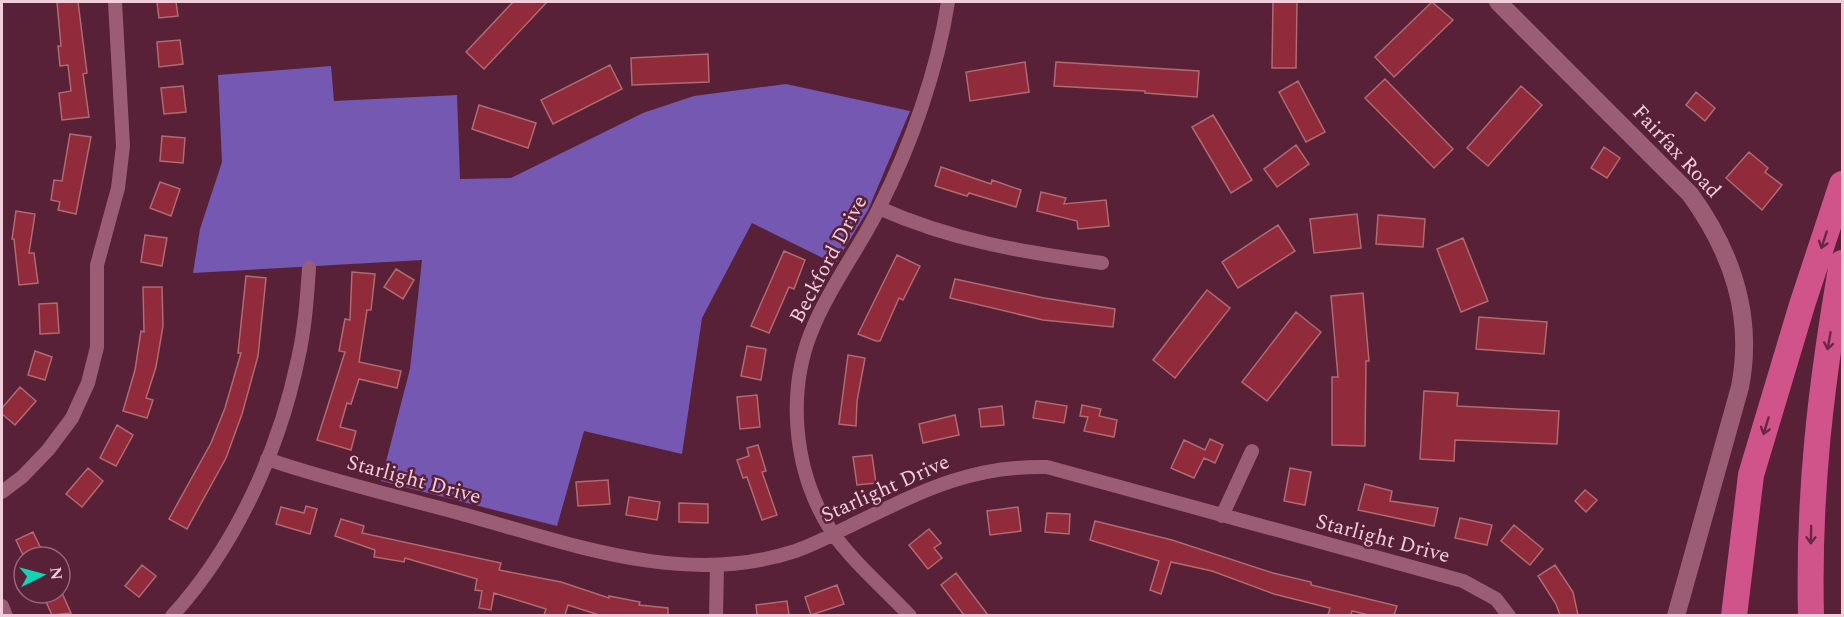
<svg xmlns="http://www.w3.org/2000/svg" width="1844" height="617" font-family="Spectral,serif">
  <rect width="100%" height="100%" fill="#582138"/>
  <path fill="#7558b1" d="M331,66l3,35 123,-6 3,84 51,-1 132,-65 51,-17 92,-12 124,27 -42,99 -33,54 -83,-41 -50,95 -20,136 -98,-23 -27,95 -176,-45 29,-112 12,-109 -229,13 7,-44 22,-67 -4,-87z"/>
  <path fill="#912a3a" stroke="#af6b6f" stroke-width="1.5" d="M57,2h21l9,71 -4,1 6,43 -27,3 -3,-27 12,-2 -3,-26 -8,1 -2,-20h3z
    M157,2h19l2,14 -19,2z
    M513,2h34l-63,67 -18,-17z
    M1273,2h24l-1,66h-24z
    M1432,2l21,18 -59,57 -19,-20z
    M180,40l3,24 -24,3 -2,-25z
    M708,54l1,28 -77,3 -1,-27z
    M1025,62l4,30 -59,9 -4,-29z
    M1056,62l143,9 -2,26 -52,-4v-2l-91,-5z
    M610,65l12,24 -69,35 -12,-24z
    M1385,79l68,70 -19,19 -69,-70z
    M1298,81l27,51 -19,10 -27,-50z
    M183,86l3,26 -22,2 -3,-26z
    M1521,86l21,19 -54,61 -21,-18z
    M1696,92l19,16 -10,13 -19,-16z
    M479,105l57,18 -8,25 -56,-19z
    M1213,115l39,65 -21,13 -39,-66z
    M70,134l21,3 -15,77 -18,-4 2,-8 -9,-2 3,-20 8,1z
    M162,136l23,2 -2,25 -23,-2z
    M1296,145l13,19 -32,23 -13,-18z
    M1604,147l16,11 -13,20 -16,-10z
    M1749,152l19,16 -3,4 17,13 -20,25 -36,-32z
    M941,167l50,17 1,-4 29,10 -5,17 -47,-14 -2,3 -32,-10z
    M160,182l20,7 -9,27 -21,-8z
    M1041,192l25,6 -2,6 42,-4 3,26 -31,3 -1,-8 -40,-10z
    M16,211l19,3 -6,39h5l4,30 -19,2 -5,-46h-2z
    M1357,214l4,34 -47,5 -4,-34z
    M1378,215l47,4 -2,28 -47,-3z
    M1278,225l17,26 -57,37 -16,-26z
    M145,235l22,3 -5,28 -21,-4z
    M1463,238l25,63 -27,11 -24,-63z
    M784,251l21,9 -11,29 -5,-2 -20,46 -18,-7z
    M897,255l23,11 -17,34 -4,-2 -19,43h-4l-18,-7z
    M396,269l18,11 -11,19 -19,-12z
    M352,272l23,2 -4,36h-4l-8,52 42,9 -4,17 -38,-9 -8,25 -4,-1 -7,24 16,4 -5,19 -34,-10 28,-88 -6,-1 6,-32 5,1z
    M246,276l20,2 -8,78 -16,58 -16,44 -39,71 -18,-10 42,-76 14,-35 16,-55h-3z
    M955,279l89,19 71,11 -2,18 -70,-7 -93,-22z
    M143,287h19l1,39 -7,41 -10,31 7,2 -6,18 -24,-7 12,-41 6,-39 3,1z
    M1207,290l23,18 -55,70 -22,-18z
    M1363,293l6,68h-3l-1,85 -33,-1v-68h6l-7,-81z
    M57,303l2,30 -19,1 -1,-30z
    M1296,312l25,20 -54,69 -25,-19z
    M1479,317l68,5 -3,32 -68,-5z
    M747,346l19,3 -5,31 -20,-4z
    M35,351l17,6 -7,23 -17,-5z
    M848,355l17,3 -8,43 -1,25 -17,-2z
    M20,387l16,14 -21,24 -13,-11v-6z
    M1424,391l34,2 -1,13 102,5 -2,33 -102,-4 -1,21 -34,-2z
    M757,395l3,32 -20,2 -3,-32z
    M1036,401l31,5 -3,17 -31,-5z
    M1082,405l19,4 -2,7 18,4 -3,17 -30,-6 4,-14 -8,-1z
    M1002,406l2,19 -23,2 -2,-18z
    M955,415l4,20 -36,8 -4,-19z
    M117,425l16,10 -17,31 -16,-8z
    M1210,439l13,6 -8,18 -11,-5 -10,20 -23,-10 13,-28 21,10z
    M758,445l8,26 -4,1 15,43 -15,5 -15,-43 -4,1 -6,-18 12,-4 -2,-8z
    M872,455l4,28 -19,2 -4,-28z
    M88,468l15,13 -21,26 -16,-13z
    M1290,468l21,4 -6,33 -21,-4z
    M608,480l2,24 -32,2 -2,-24z
    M1365,484l27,7 -2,10 48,7 -4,18 -76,-16z
    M1585,490l12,10 -11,12 -11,-11z
    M629,497l31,5 -3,18 -31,-5z
    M679,503l29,1v19l-29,-1z
    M306,506l11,3 -7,25 -34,-10 5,-17 23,6z
    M1018,507l3,24 -31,4 -3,-24z
    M1047,513l23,1 -1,20 -24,-2z
    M1460,518l32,7 -5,20 -32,-7z
    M341,519l23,7 -2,7 139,30 -2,7 62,12 48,16v-2l31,6 -1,3 29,3v7h-69l-31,-10 -3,10h-21l2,-6 -52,-16 -3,17 -12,-2 3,-17 -7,-1 2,-11 -72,-21 -1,4 -30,-5 1,-7 -40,-14z
    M1095,521l77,19 101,33 38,9v3l86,21 -3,9h-25l-17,-4 -1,4h-23l2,-7 -56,-14 -62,-23 -41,-9 -10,32 -11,-4 9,-29 -69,-21z
    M1514,525l29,24 -13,16 -29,-24z
    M929,529l12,14 -7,5 8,10 -14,11 -19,-24z
    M33,532l12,25h-21l-8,-17z
    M142,565l14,11 -17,21 -14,-11z
    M1555,565l18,27 5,23h-18l-4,-11 -18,-28z
    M956,573l32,42h-24l-23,-30z
    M837,585l7,19 -33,11 -6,-18z
    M42,593h20l9,20 -19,2z
    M787,601l2,14h-32l-1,-10z"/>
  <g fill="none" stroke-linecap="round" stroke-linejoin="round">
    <path stroke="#9b5d74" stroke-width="14" d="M879,208c74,33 144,44 223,55
      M267,459c61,21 125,36 188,53 108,29 225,76 337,40 20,-6 39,-17 58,-26 68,-33 119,-61 197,-59l416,114 33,18 13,17
      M2,492l20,-15 26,-27 24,-32 16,-35 9,-36v-82l21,-77 5,-42 -8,-144
      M1222,516l30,-65
      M2,606l4,10
      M172,616c64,-70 107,-166 126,-257 7,-30 9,-61 11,-91
      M716,616l1,-51
      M910,616c-24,-26 -58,-55 -78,-84 -39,-60 -47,-143 -17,-209 17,-40 45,-76 64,-115 32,-63 58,-136 69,-206"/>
    <path stroke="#9b5d74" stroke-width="18" d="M1498,2l192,192c42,58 64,121 50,193l-64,229"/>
    <path stroke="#d05389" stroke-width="26" d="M1734,616l17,-141 51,-170 40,-121
      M1811,616c-3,-124 10,-232 31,-353"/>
  </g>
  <defs><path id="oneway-shaft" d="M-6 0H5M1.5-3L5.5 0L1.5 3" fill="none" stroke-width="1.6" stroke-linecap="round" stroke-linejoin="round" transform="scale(1.5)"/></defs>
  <g stroke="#6a2844">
    <use href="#oneway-shaft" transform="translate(1824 240) rotate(108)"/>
    <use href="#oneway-shaft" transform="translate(1829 341) rotate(100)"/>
    <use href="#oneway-shaft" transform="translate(1766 426) rotate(107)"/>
    <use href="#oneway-shaft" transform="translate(1811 535) rotate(91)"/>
  </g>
  <g text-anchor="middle" stroke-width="5" stroke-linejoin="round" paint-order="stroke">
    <g font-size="21" fill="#f2ceda" stroke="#582138">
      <text transform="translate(1677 151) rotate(47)" y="7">Fairfax Road</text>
      <text transform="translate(828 259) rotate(-62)" y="7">Beckford Drive</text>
      <text transform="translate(414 479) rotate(15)" y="7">Starlight Drive</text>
      <text transform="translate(885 488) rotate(-24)" y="7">Starlight Drive</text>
      <text transform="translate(1383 538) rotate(15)" y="7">Starlight Drive</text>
    </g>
  </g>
  <rect width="1844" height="617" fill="none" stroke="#f2ceda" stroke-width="6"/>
  <g transform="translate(42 575) rotate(84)"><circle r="28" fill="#582138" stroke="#966679" stroke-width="1.5"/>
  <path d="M0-4.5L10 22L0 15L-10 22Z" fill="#0fd5b4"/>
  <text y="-9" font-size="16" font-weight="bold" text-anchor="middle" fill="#f2ceda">N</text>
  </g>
</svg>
